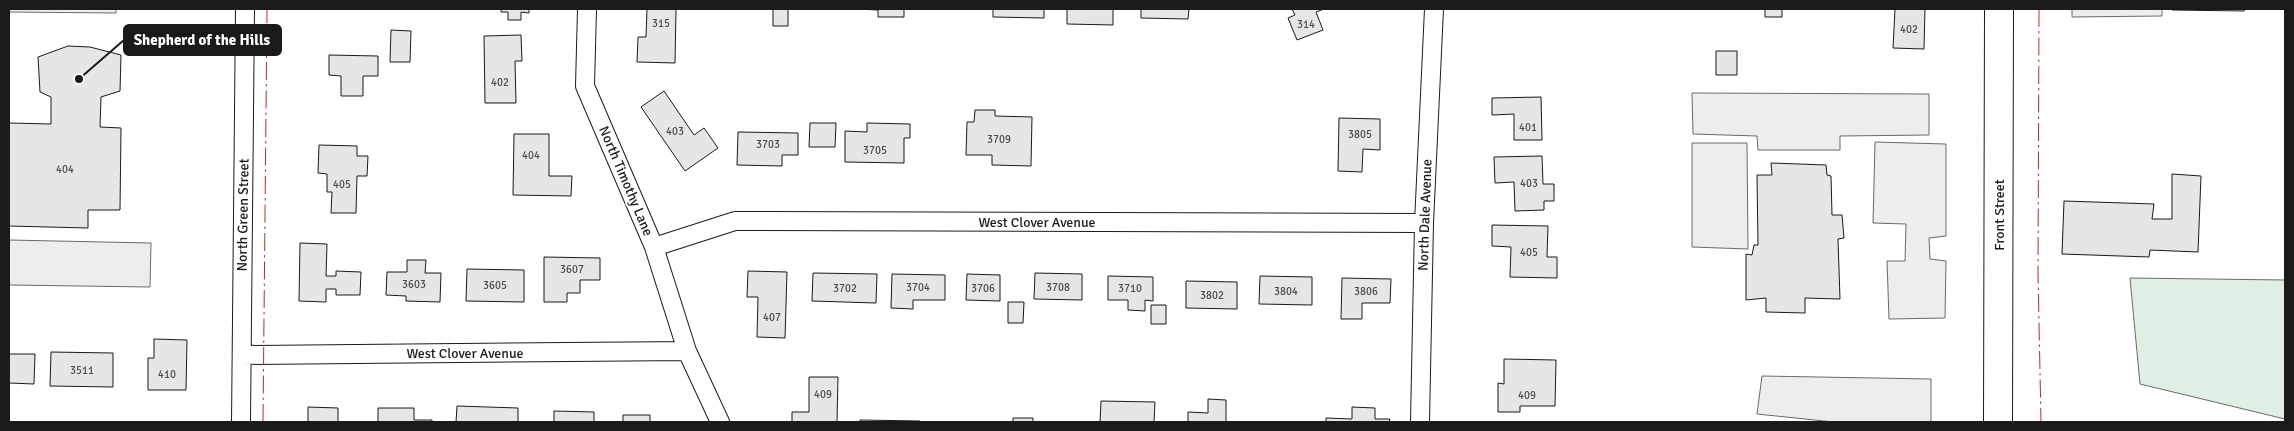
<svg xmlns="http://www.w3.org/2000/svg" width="2294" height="431" font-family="Signika,sans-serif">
  <rect width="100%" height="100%" fill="#fff"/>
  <!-- green -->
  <path fill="#e0efe3" stroke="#6a6a6a" d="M2130 278 2285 280V419L2140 384Z"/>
  <!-- parking -->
  <path fill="#ededed" stroke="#6a6a6a" d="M9 9H116V13L9 12Z
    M2072 9H2162V16L2072 17Z
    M1692 93 1929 94V135L1840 136V150H1758L1757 136 1693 134Z
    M1875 142 1946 144V236L1929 238 1930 259 1946 261 1945 318 1889 319 1887 261H1905L1906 224 1873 223Z
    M1692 143H1747L1748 249 1692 247Z
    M9 240 151 243 150 287 9 285Z
    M1762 376 1931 379V422H1834L1757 414Z"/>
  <!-- building -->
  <path fill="#e6e6e6" stroke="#1a1a1a" d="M501 9H529V13L521 12V20H508V12H501Z
    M647 9H676L675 63 637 62 638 37H646Z
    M773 9H788V26H773Z
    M856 9H904V17H878V10Z
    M993 9H1044V18L993 17Z
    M1067 9H1113V25L1067 24Z
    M1141 9H1189L1188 19 1141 18Z
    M1292 9H1324L1316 12 1323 30 1297 40 1288 18 1295 15Z
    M1765 9H1782V17H1765Z
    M1895 9H1925L1924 49 1893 48Z
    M2172 9H2245L2244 11 2172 10Z
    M391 30 411 31 410 62H390Z
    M521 35 522 61H515L516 103H485L484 36Z
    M68 46 90 47 121 55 120 91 101 97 100 127 121 128 120 210H88V228L9 226V123L51 124V97L40 92 38 57Z
    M1716 51H1737V75H1716Z
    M329 55 378 56V76H363V96H341V76L329 75Z
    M664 91 694 135 704 128 718 148 685 171 641 107Z
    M1541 97 1542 140H1514V114L1492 115V98Z
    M975 110H995V116L1032 117 1031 166 992 165V155H966L967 122H974Z
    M1339 118 1380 119V150L1363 149 1362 172 1338 171Z
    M810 123H836L835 147H809Z
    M867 123 910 124V138H904V163L845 162V131L867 132Z
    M738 132 798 133V155H782V166L737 165Z
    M514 134H549V176H572L571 196 513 195Z
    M319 145 357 146V156H368L367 176H357L356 213H331L332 192H327V174L318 173Z
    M1542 156 1543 184H1554V201H1544V210L1515 211 1514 182 1495 183 1494 157Z
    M1771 163 1826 165 1827 175 1831 176 1832 215H1842L1844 238 1838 239 1840 299 1805 298V313L1766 312V298L1746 300V254L1752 255 1754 245H1758L1757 175H1772Z
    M2172 174 2201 176 2198 252 2150 250 2149 257 2062 254 2064 201 2154 204 2152 219H2172Z
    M1492 225 1548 226 1547 257H1557V278L1510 277 1511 247 1492 246Z
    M300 243 327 244 326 276H336V271L361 272 360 295H336V289H326V302L299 301Z
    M544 257 600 258V280H580V293H567V302H544Z
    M407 260H426L425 273H441L440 302 406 301V296L386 295 387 272H407Z
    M467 269 524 270V302L466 301Z
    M748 271 787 272 785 338 757 337 758 297H747Z
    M813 273 877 274 876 303 812 301Z
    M1035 273 1082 274V300L1034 299Z
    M892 274 945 275V300H913V309L891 308Z
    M967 274 1000 275V301L966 300Z
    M1108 276 1153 277V301L1145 300V311L1128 310V300H1108Z
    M1260 276 1312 277V305L1259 304Z
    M1342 278 1391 279 1390 303H1362V319H1341Z
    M1186 281 1237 282V309L1186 308Z
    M1008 302H1024L1023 323H1008Z
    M1151 305H1166V324H1151Z
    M154 339 187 340 186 390H148V358H154Z
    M51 352 113 353V387L50 386Z
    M9 354H35L34 384 9 383Z
    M1504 359 1556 360 1555 406H1520V412H1498V383L1504 384Z
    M809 377H838L837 422H792V412H809Z
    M1208 399 1226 400V422H1188V412L1208 413Z
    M1101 401 1155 402 1154 422H1100Z
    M457 406 518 408V422H456Z
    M308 407 338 408V422H308Z
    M1352 407 1375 408V419H1390L1389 422H1326V418L1352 419Z
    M378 408H414V420H432V422H378Z
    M554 411 594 412V422H554Z
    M623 415H650V422H623Z
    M1013 418H1033V422H1013Z
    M860 420 920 421V422H860Z"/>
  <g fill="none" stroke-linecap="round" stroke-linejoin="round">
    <!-- street casing -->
    <g stroke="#1a1a1a" stroke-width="20">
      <path id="street" d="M587 9 585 86 654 247 687 351 720 422
        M654 247 735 221 1424 223
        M242 355 687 351
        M241 422 245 9
        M1420 422 1424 223 1434 9"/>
    </g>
    <!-- primary casing -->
    <g stroke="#1a1a1a" stroke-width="30">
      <path id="primary" d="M1998 422 1999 9"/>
    </g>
    <!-- street -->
    <use href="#street" stroke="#fff" stroke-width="18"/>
    <!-- primary -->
    <use href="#primary" stroke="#fff" stroke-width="28"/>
    <!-- power -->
    <path stroke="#c62828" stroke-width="1" stroke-dasharray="18 4 2.5 4" stroke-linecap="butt" d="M2039 9 2038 272 2041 422
      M263 422 267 9"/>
  </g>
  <g text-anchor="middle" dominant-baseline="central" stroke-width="4" stroke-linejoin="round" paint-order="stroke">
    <!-- number labels -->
    <g font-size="11" fill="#4d4d4d">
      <text x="661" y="23">315</text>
      <text x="1306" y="24">314</text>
      <text x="1909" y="29">402</text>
      <text x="500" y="82">402</text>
      <text x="1528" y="127">401</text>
      <text x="675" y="131">403</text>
      <text x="1360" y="134">3805</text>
      <text x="999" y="139">3709</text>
      <text x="768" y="144">3703</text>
      <text x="875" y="150">3705</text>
      <text x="531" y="155">404</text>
      <text x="65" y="169">404</text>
      <text x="1529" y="183">403</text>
      <text x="342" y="184">405</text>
      <text x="1529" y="252">405</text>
      <text x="572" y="269">3607</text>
      <text x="414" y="284">3603</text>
      <text x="495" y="285">3605</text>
      <text x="918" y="287">3704</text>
      <text x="1058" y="287">3708</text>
      <text x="845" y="288">3702</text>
      <text x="983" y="288">3706</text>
      <text x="1130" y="288">3710</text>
      <text x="1286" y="291">3804</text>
      <text x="1366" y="291">3806</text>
      <text x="1212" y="295">3802</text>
      <text x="772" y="317">407</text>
      <text x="82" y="370">3511</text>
      <text x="167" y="374">410</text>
      <text x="823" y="394">409</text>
      <text x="1527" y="395">409</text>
    </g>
    <!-- street labels -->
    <g font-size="14" fill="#1a1a1a" stroke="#fff">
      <text transform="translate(626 181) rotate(67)">North Timothy Lane</text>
      <text transform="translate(243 215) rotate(-89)">North Green Street</text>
      <text transform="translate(1425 215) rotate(-88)">North Dale Avenue</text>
      <text transform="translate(1999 215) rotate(-90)">Front Street</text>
      <text x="1037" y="222">West Clover Avenue</text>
      <text x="465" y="353">West Clover Avenue</text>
    </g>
  </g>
  <!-- callouts -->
  <path fill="none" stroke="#1a1a1a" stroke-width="2" d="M79 79L124 40"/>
  <circle fill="#1a1a1a" stroke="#fff" stroke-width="2" cx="79" cy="79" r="5"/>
  <rect fill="#1a1a1a" stroke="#1a1a1a" stroke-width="2" x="124" y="25" width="157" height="30" rx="5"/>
  <g font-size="15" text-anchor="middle" font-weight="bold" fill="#fff">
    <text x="202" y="45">Shepherd of the Hills</text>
  </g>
  <!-- border -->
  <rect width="2294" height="431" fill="none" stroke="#1a1a1a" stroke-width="20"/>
</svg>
